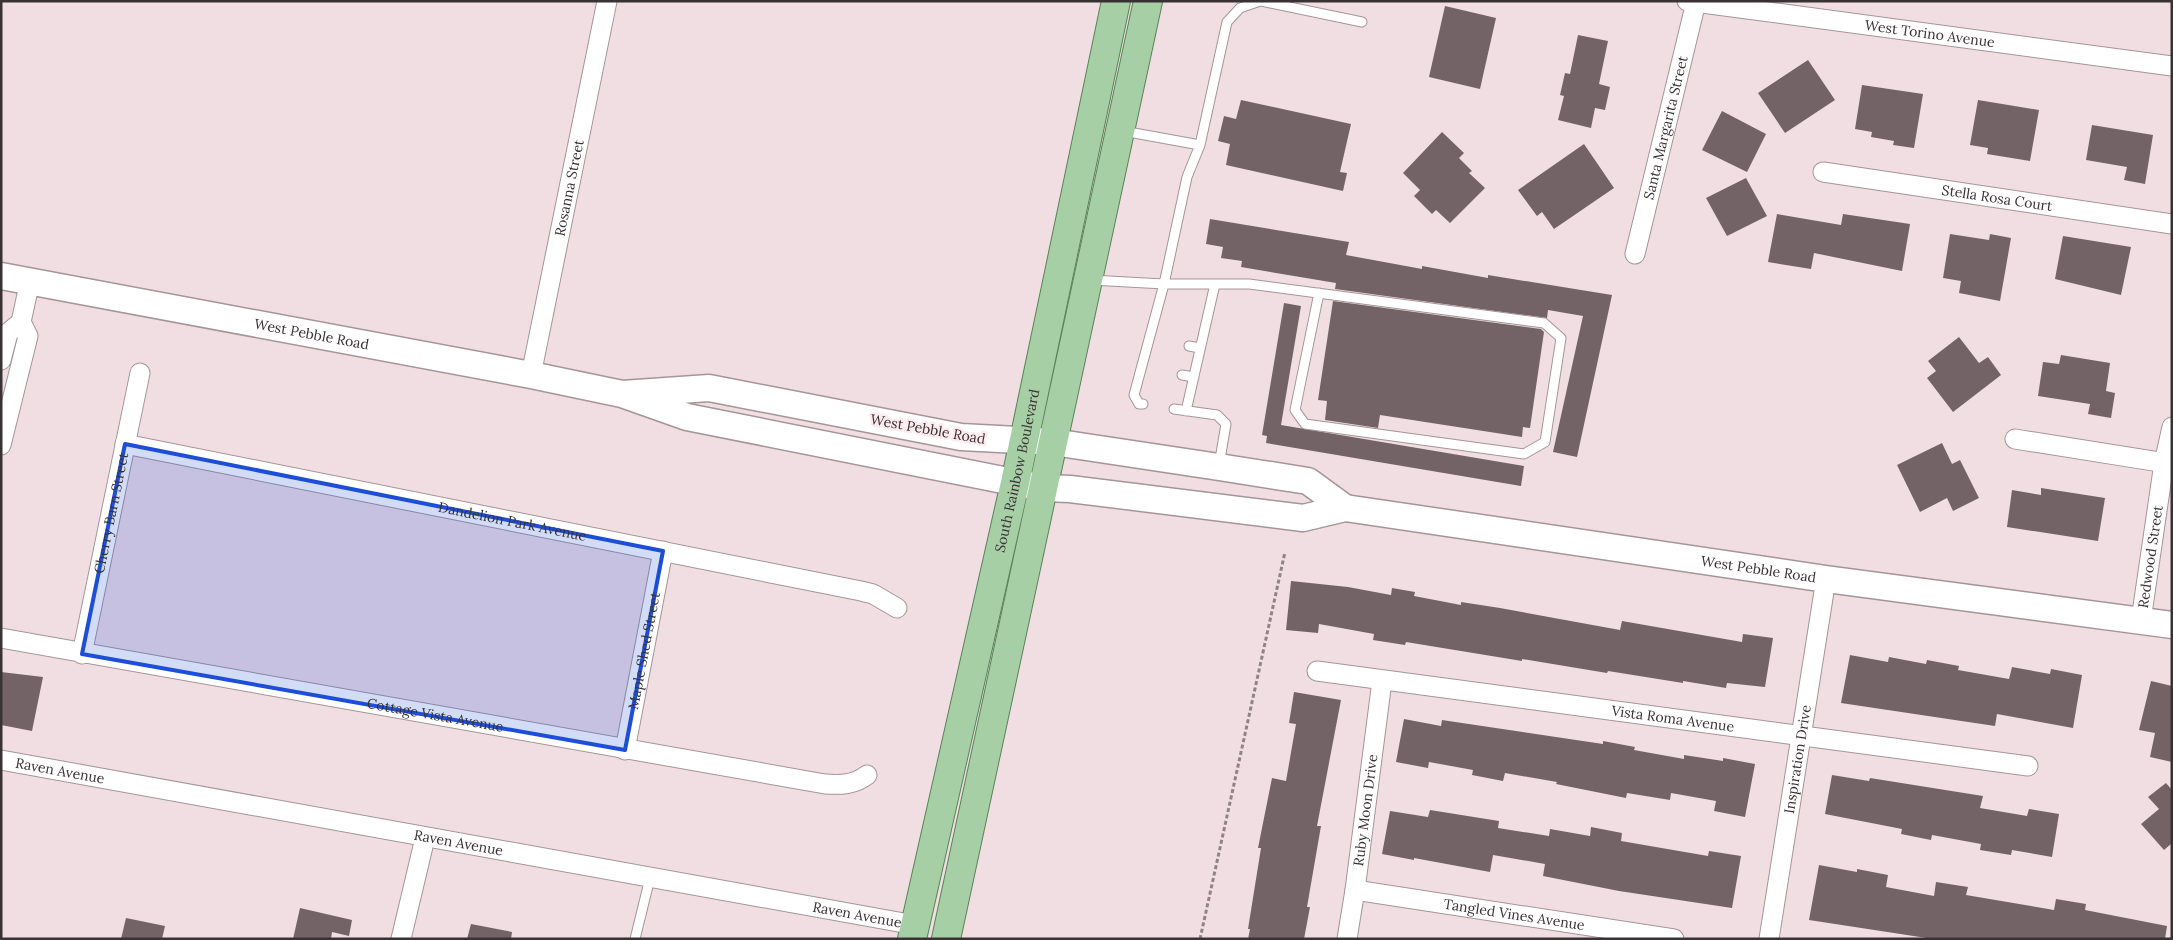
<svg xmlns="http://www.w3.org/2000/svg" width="2173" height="940" font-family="Lora,serif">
  <rect width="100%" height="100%" fill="#f1dee3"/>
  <!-- building -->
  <path fill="#736367" d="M1445 6 1496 18 1480 89 1429 77Z
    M1578 35 1608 41 1599 84 1610 87 1605 110 1595 108 1591 128 1558 120 1564 96 1560 95 1565 73 1570 74Z
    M1808 60 1835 100 1785 133 1758 93Z
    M1862 85 1923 94 1914 148 1893 145 1894 141 1871 137 1872 132 1855 129Z
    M1241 100 1351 124 1340 172 1347 173 1343 191 1226 165 1230 144 1218 141 1224 116 1236 119Z
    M1978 100 2039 110 2030 161 1987 154 1988 148 1970 145Z
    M1722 111 1766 134 1747 172 1702 150Z
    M2092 125 2153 135 2145 184 2124 180 2127 167 2086 160Z
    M1442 132 1464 153 1459 158 1472 171 1469 173 1485 188 1450 223 1436 210 1432 214 1414 196 1420 190 1403 173Z
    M1584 144 1614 188 1554 229 1542 212 1537 216 1518 190Z
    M1746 178 1767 216 1727 236 1706 198Z
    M1777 214 1841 225 1843 214 1910 224 1902 271 1814 253 1811 269 1768 262Z
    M1210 219 1349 242 1346 255 1422 269V266L1488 278V275L1612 295 1577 457 1553 452 1583 316 1548 310 1547 318 1335 289 1336 283 1241 267 1242 261 1221 258 1223 247 1206 244Z
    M1950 234 1989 240 1990 234 2011 238 2000 301 1959 293 1961 281 1943 278Z
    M2063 236 2131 247 2121 295 2055 279Z
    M1333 301 1541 329 1544 332 1530 428 1523 427 1522 437 1380 415 1378 428 1325 420 1327 401 1318 400Z
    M1284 303 1301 306 1281 425 1524 466 1521 486 1266 443 1267 436 1262 435Z
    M1959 337 1979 363 1988 357 2001 375 1953 412 1927 378 1936 371 1928 361Z
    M2061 355 2110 363 2106 391 2115 393 2111 418 2088 414 2090 404 2038 396 2043 362 2059 364Z
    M1942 443 1952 464 1960 460 1979 498 1953 511 1947 498 1920 512 1897 465Z
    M2041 488 2105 498 2098 541 2007 527 2012 490 2041 495Z
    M1291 581 1348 587 1391 595 1392 588 1415 592 1414 596 1461 605V602L1500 608 1620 630 1622 621 1742 642 1743 634 1773 638 1765 687 1727 683 1726 688 1683 681V683L1608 671 1607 673 1522 659V661L1406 642 1405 645 1373 640 1374 634 1319 624 1318 633 1286 630Z
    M1850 655 1888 662 1889 657 1926 664 1927 660 1959 666 1958 670 2009 679 2012 667 2050 674 2051 669 2082 675 2073 728 1997 714 1995 726 1841 703Z
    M1 672 43 677 32 731 1 725Z
    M2151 681 2172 686V762L2150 757 2155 733 2139 730Z
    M1294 692 1341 700 1317 826H1321L1307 907H1310L1304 939H1248L1250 929H1248L1261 848H1258L1272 778 1286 781 1296 724 1289 723Z
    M1404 719 1441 726 1442 720 1603 744V741L1635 747 1634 750 1684 759V755L1723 761V758L1755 764 1745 817 1714 811 1716 801 1671 793 1670 800 1627 793 1626 798 1556 784 1557 782 1505 773 1503 781 1472 775 1473 770 1429 762 1428 768 1396 762Z
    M1832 775 1869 781 1870 778 1983 796 1980 808 2027 816 2029 809 2059 814 2052 857 2012 850 2011 855 1980 850 1981 844 1932 835 1931 840 1901 834 1902 829 1825 814Z
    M2166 783 2172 790V843L2164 850 2141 824 2159 809 2148 797Z
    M1430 810 1499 821 1498 828 1549 836 1550 829 1590 836 1591 827 1622 833 1621 841 1708 856 1709 851 1741 856 1732 908 1619 891 1543 876 1545 864 1493 855 1490 872 1414 858V860L1382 854 1390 811 1428 817Z
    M1819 865 1857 872V869L1888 875 1886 887 1934 896 1936 882 1968 887 1966 895 2054 910 2056 899 2086 904 2085 910 2167 926 2165 939H1933L1809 920Z
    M300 908 352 920 349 936 332 932 331 939H293Z
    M126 918 165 926 162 939H121Z
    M471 924 512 932 511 939H467Z"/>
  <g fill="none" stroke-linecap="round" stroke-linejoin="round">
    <!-- lane casing -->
    <g stroke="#a59498" stroke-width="11">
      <path id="lane" d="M1261 1 1362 22
        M1123 131 1200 145 1227 22 1240 8 1260 1
        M1091 280 1164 284 1187 177 1200 145
        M1189 346 1200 348
        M1182 375 1194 377
        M1143 404H1139L1134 395 1164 284H1249L1544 323 1561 338 1545 442 1524 454 1305 424 1295 410 1319 293
        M1174 409 1217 415 1226 424 1219 465
        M1186 411 1215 284
        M635 939 650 878"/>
    </g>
    <!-- street casing -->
    <g stroke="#a59498" stroke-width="21">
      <g id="street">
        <path id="s1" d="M1687 1 2172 66"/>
        <path id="s2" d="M1823 172 2172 224"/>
        <path id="s3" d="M1635 254 1696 2"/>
        <path d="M1 360 8 333 21 322 30 281"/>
        <path id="s4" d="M531 375 607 1"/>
        <path d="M2015 439 2172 464"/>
        <path id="s5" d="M125 444 861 591 873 594 897 608"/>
        <path d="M1 445 28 336 21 322"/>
        <path id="s6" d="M2141 620 2164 463 2172 427"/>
        <path id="s7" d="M1 638 825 784C841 785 854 785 867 775"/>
        <path id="s8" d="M82 654 140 373"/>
        <path id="s9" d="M1317 671 2028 766"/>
        <path id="s10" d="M625 750 663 551"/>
        <path id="s11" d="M1 760 915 925"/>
        <path id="s12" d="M1355 890 1674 939"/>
        <path d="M401 939 425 838"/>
        <path id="s13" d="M1347 939 1355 890 1382 681"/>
        <path id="s14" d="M1769 939 1826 579"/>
      </g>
    </g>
    <!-- secondary casing -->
    <g stroke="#a59498" stroke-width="29">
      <g id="secondary">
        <path id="s15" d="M1 276 531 375 622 394 687 417 1043 488 1070 489 1303 518 1345 508 1308 481 1219 467 1053 442 961 437 709 388 622 394"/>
        <path id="s16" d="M1345 508 1826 579 2172 625"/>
      </g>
    </g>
    <!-- primary casing -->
    <g stroke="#5a8358" stroke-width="30">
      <g id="primary">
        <path id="s17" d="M912 939 1015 483 1116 1"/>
        <path d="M946 939 1148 1"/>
      </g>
    </g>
    <!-- path -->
    <path stroke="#8f8386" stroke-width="3" stroke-dasharray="4 2.5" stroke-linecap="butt" d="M1200 939 1285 552"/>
    <!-- lane -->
    <use href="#lane" stroke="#fff" stroke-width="9"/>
    <!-- street -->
    <use href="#street" stroke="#fff" stroke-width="19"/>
    <!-- secondary -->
    <use href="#secondary" stroke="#fff" stroke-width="26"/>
    <!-- primary -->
    <use href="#primary" stroke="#a7cfa6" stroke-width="28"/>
  </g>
  <!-- marked area -->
  <path fill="#1d4ed8" fill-opacity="0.2" stroke="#1d4ed8" stroke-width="4" stroke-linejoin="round" d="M125 444 663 551 625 750 82 654Z"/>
  <g text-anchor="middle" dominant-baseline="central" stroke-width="5" stroke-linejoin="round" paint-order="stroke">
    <!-- street labels -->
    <g font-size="14" fill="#393234" stroke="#feebf0">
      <text stroke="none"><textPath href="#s1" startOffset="245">West Torino Avenue</textPath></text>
      <text stroke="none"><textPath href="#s3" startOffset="130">Santa Margarita Street</textPath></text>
      <text stroke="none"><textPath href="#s4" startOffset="191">Rosanna Street</textPath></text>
      <text stroke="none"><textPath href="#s2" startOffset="176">Stella Rosa Court</textPath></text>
      <text stroke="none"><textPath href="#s15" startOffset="316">West Pebble Road</textPath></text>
      <text transform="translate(928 429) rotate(10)">West Pebble Road</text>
      <text stroke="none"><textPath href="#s17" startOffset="480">South Rainbow Boulevard</textPath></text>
      <text stroke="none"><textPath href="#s8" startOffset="144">Cherry Barn Street</textPath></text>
      <text stroke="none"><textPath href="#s5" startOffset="395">Dandelion Park Avenue</textPath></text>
      <text stroke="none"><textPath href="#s6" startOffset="64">Redwood Street</textPath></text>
      <text stroke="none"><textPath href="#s16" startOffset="418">West Pebble Road</textPath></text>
      <text stroke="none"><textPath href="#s10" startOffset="101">Maple Shed Street</textPath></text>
      <text stroke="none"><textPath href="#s7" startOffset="441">Cottage Vista Avenue</textPath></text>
      <text stroke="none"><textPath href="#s9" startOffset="359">Vista Roma Avenue</textPath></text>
      <text stroke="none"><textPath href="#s14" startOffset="182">Inspiration Drive</textPath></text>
      <text stroke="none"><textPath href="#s11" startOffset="60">Raven Avenue</textPath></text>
      <text stroke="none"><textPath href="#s13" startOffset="130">Ruby Moon Drive</textPath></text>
      <text stroke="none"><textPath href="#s11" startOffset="465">Raven Avenue</textPath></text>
      <text stroke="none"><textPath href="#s11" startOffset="870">Raven Avenue</textPath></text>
      <text stroke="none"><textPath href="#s12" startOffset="161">Tangled Vines Avenue</textPath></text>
    </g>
  </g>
  <!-- border -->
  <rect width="2173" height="940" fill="none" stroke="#393234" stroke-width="5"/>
</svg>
